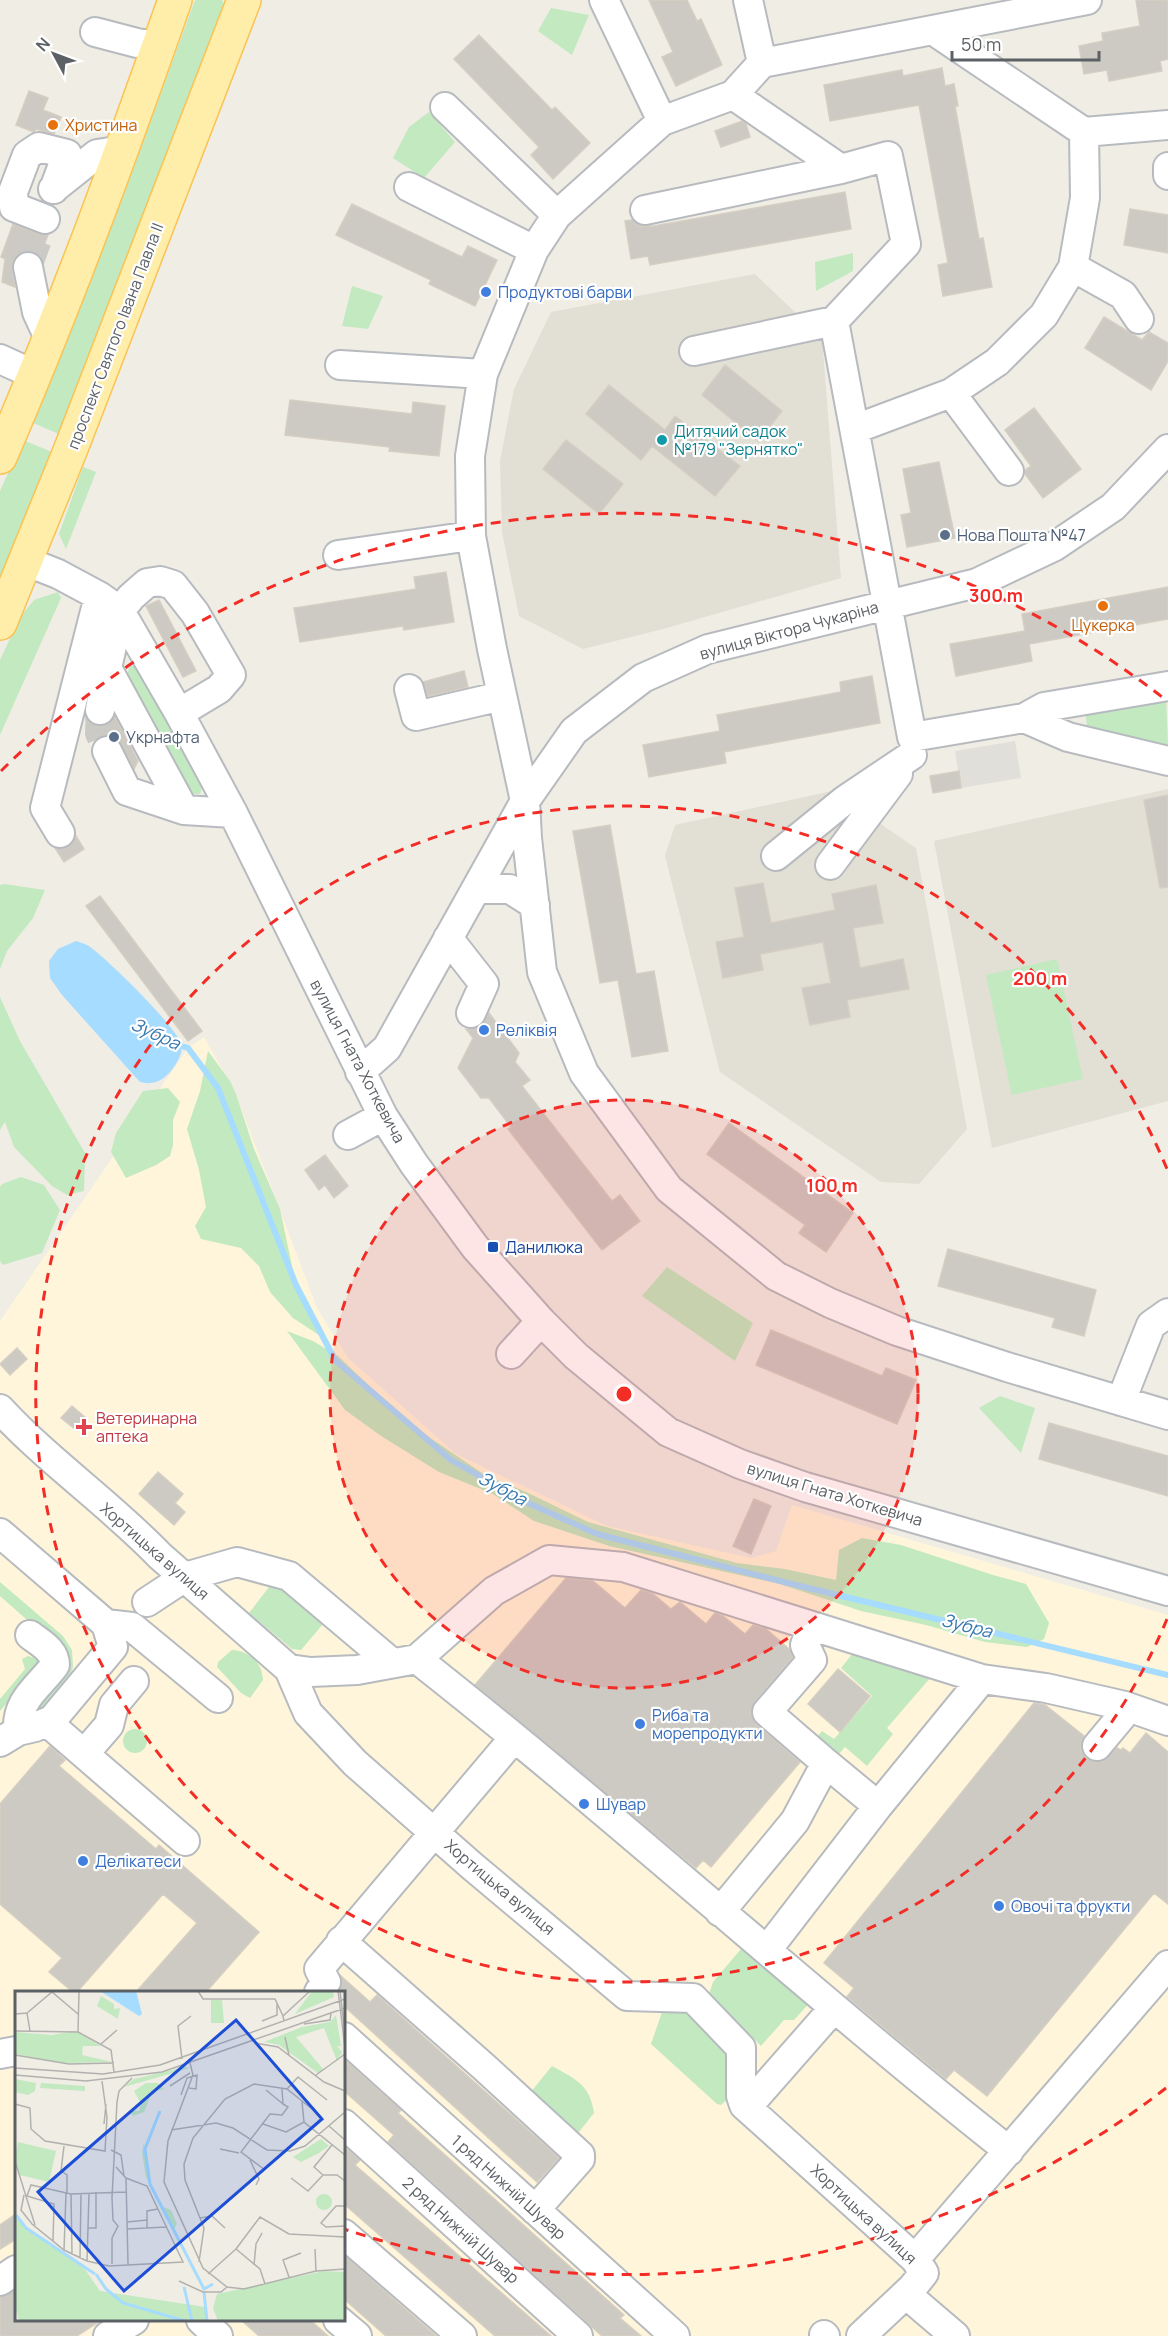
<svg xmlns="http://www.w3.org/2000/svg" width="1168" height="2336" font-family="Manrope,sans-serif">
  <rect width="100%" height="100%" fill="#f0ede5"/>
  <!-- commercial -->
  <path fill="#fff5da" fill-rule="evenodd" d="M204 1037 235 1092 317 1308 348 1358 456 1454 607 1526 751 1558 776 1551 792 1505 1168 1615V2336H0V1321L188 1048ZM16 1992H344V2320H16Z"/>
  <!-- industrial -->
  <path fill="#e0dfd9" d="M1015 741 1021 778 961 788 955 751Z"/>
  <!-- education -->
  <path fill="#e2dfd5" d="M755 274 822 338 841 578 663 629 583 649 519 616 502 532 500 461 514 389 551 312Z
    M1168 789V1101L992 1148 934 841Z
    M832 791 916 848 967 1129 919 1184 881 1182 720 1072 665 856 675 825Z"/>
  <!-- green -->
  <path fill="#c2e9c0" d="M195 0H222L225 8 59 434 31 422 123 197Z
    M551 8 589 15 572 55 538 31Z
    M429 112 455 142 424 178 393 158 409 127Z
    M853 253V271L816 291 815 262Z
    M352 286 383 296 368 329 342 326Z
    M23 440 52 452 0 578V491Z
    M83 467 96 472 66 549 59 534Z
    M58 592 61 598 0 735V660L20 617 34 600Z
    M130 666H137L203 785 200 794H193L190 791 127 674Z
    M1166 699 1168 744 1151 746 1087 727 1085 710Z
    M4 884 45 890 33 918 7 951 0 969V885Z
    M1057 959 1083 1079 1012 1095 986 975Z
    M0 997 20 1041 85 1153 84 1191 67 1195 52 1186 14 1147 5 1122 0 1130Z
    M208 1051 230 1081 236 1094 254 1149 280 1209 296 1285 325 1339 293 1318 270 1292 259 1266 241 1248 201 1239 195 1226 206 1207 199 1170 187 1129 200 1091Z
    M168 1088 180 1102 173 1120V1145L170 1156 156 1165 126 1178 111 1152 116 1133 143 1091Z
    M21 1177 44 1185 60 1210 42 1253 3 1265 0 1261V1187L2 1184Z
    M667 1267 753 1323 735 1361 642 1296Z
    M287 1331 313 1341 338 1356 382 1398 426 1435 485 1475 524 1491 588 1522 737 1563 785 1569 836 1580 839 1550 862 1538 901 1545 993 1575 1026 1584 1049 1623 1044 1639 1027 1647 985 1642 926 1625 861 1611 780 1584 609 1546 534 1521 493 1494 439 1472 381 1436 345 1410Z
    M1000 1396 1035 1408 1021 1453 979 1408Z
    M0 1582 63 1636 72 1650 73 1667 69 1680 40 1714 31 1715 60 1649 0 1596Z
    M269 1587H287L315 1610 323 1624 301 1650 292 1649 249 1613Z
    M232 1650C249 1651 262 1662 263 1680L250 1698 241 1693 217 1667 218 1662Z
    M853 1653 937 1670 887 1728 893 1734 867 1766 845 1747 834 1760 813 1742 822 1731 834 1739 872 1696 841 1668Z
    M28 1656 38 1659 40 1664 0 1711V1699L25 1669 22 1659Z
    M123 1741a12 12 0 1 1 24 0a12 12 0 1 1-24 0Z
    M741 1949 813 1999 794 2020H784L761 2046 709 1994 713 1982Z
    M672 2003 694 2012 727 2050 731 2096 721 2105 717 2104 651 2044 662 2012Z
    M552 2066C575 2079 590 2084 594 2113L575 2137 530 2093Z"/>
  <!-- water -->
  <path fill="#a5dcff" d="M76 941C80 942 85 944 89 946 106 958 176 1026 181 1044 184 1054 175 1066 169 1073 161 1082 151 1085 140 1082L62 995 50 978 49 961 58 949Z"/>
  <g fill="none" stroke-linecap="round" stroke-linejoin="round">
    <!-- stream -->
    <path stroke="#a5dcff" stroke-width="6" d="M175 1044 188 1048 218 1088 296 1285 335 1360 451 1460 528 1503 597 1534 792 1584 1168 1675"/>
  </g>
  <!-- building -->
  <path fill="#cdc9c3" stroke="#d5cec2" stroke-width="1.5" d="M649 0H687L697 21 701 19 722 65 676 86 662 57 673 52Z
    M1136 0H1168V59L1160 61 1162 71 1109 81 1107 70 1084 74 1079 46 1103 41 1102 33 1140 26Z
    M479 35 552 110 555 107 590 143 553 179 531 155 539 147 454 59Z
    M942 68 945 86 954 84 958 106H955L979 239 983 238 992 287 943 296 938 265 948 263 919 105 830 121 824 85 902 70 903 76Z
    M29 91 48 98 43 110 61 117 54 134 36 129 34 132 16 125Z
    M742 121 746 124 750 137 721 147 715 131Z
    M845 192 851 229 650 265 648 256 631 259 625 221 632 220 640 226H654Z
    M352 204 462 257 468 246 497 260 475 306 429 284 431 280 336 235Z
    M1130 209 1168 215V253L1124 245Z
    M13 224 39 234 48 235 40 256 34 252 25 251 18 254 13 261 12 270 15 287 2 282 5 259 1 257Z
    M1104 317 1142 340 1149 332 1168 343V361L1151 390 1085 348Z
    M725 365 782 411 758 441 702 395Z
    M609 385 665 430 675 416 740 466 715 496 652 446 641 460 586 414Z
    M290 400 412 414 413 402 445 406 439 456 389 451 390 447 285 435Z
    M1034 408 1081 469 1043 498 1025 474V470L1031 466 1005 430Z
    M566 440 623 484 599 514 543 469Z
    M939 462 955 538 907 547 901 515 911 513 903 469Z
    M446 572 454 622 404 630 403 626 300 642 294 608 416 589 414 577Z
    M1168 587V619L1029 644 1032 661 956 676 950 644 1025 631 1022 614Z
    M159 600 196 671 183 677 146 606Z
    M464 671 468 687 428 696 423 682Z
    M872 676 880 723 724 752 726 763 649 777 643 745 720 731 717 715 841 692 840 682Z
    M85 717 90 723 98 726 106 725 115 717 138 761 134 769 117 738 107 735 95 740Z
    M959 771 961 788 933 793 930 776Z
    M1168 795V887L1160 888 1144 800Z
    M610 825 636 974 654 971 668 1051 632 1057 618 980 600 983 573 831Z
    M76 836 84 849 64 862 55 848 68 847 74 841Z
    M763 883 771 923 835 910 832 894 876 885 883 923 853 928 860 968 903 959 909 989 847 1000 850 1017 810 1025 802 988 831 983 823 942 760 954 763 970 723 978 716 942 744 937 735 888Z
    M100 896 202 1031 188 1041 86 906Z
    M489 1013 519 1053 515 1062 530 1080 522 1086 612 1201 620 1195 640 1221 602 1250 508 1129 511 1127 489 1098H481L458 1068 473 1038 466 1029 480 1027Z
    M729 1123 853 1213 826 1252 799 1233 805 1225 707 1154Z
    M325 1155 348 1186 334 1198 325 1185 319 1190 305 1170Z
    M948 1249 1096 1290 1084 1336 1052 1327 1055 1318 938 1286Z
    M771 1330 882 1376 886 1368 916 1380 897 1424 756 1365Z
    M17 1348 27 1359 10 1375 0 1364Z
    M72 1406 86 1418 76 1430 61 1418Z
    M1049 1423 1168 1456V1496L1039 1459Z
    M158 1472 183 1494 175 1503 185 1512 174 1525 139 1494Z
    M754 1499 771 1506 751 1554 733 1546Z
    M566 1578 593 1581 625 1608 641 1590 653 1594 671 1609 680 1602 706 1624 715 1613 723 1616 745 1634 753 1625 766 1629 789 1649 793 1657 755 1701 750 1713 756 1724 800 1762 711 1867 703 1860 696 1868 475 1685Z
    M838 1669 870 1696 840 1732 808 1704Z
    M1034 1703 1045 1705 1084 1736 1081 1743V1751L1086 1758 1094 1762 1103 1761 1117 1748 1121 1750 1123 1748 1130 1753 1146 1733 1168 1752V1904L1154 1893 987 2096 954 2070 946 2079 945 2078 847 1997 854 1988 824 1963Z
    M50 1746 65 1760 59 1766 156 1849 159 1845 259 1932 206 1992H136L197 1923 163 1894 77 1992H73L49 1972 62 1958 0 1904V1804Z
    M341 1976 370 2002 377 1995 559 2158 537 2182 344 2006V1992H339L342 1984Z
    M344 2059 401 2110 398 2113 624 2315 620 2318 641 2336H602L388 2142 394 2135 344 2091Z
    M344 2146 360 2160 355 2165 551 2336H495L344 2204Z
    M16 2214V2239L0 2249V2225Z
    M344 2255 397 2302 436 2336H386L344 2299Z
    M16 2290V2319H103L77 2336H0V2297Z
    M240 2319H309L328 2336H259Z"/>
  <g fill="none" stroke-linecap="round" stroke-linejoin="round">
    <!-- minor-tunnel -->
    <path stroke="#cbcac5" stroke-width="28" stroke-dasharray="28 14" stroke-linecap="butt" d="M28 267 41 231
      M100 710 99 733 107 751"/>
    <!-- minor casing -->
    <g stroke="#b7bbbf" stroke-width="32">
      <path id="minor" d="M604 0 662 121
        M748 0 762 63
        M1087 0 762 63 733 95 662 121 557 215 534 250 483 374 470 456 471 536 492 649 525 801 527 838 542 972 584 1073 669 1189 776 1276 830 1303 897 1331 1007 1367 1168 1415
        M934 31 1084 132 1168 125
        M95 32 137 43 159 46
        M733 95 841 169 888 156 906 244 834 321 912 737 1024 718 1044 707 1168 686
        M445 107 557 215
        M1168 175V167
        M409 187 534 250
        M53 189 97 154 123 150
        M645 210 841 169
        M45 219 14 207 13 192 27 155 39 147 67 154 54 189
        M28 267 37 312 50 340
        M1073 267 1123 295 1139 319
        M694 351 834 321
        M0 359 35 375
        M340 365 483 374
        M951 393 1009 471
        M855 429 951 393 997 362 1044 315 1073 267 1085 198 1084 132
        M338 555 471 536
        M25 561 58 574 99 596 120 611 179 713 233 813 383 1116 414 1164 475 1247 541 1321 576 1356 668 1432 740 1464 805 1487 1168 1591
        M409 689 416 716 502 696
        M100 710 107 668
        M179 713 219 689 231 675 195 613 173 585 160 581 147 583 131 597 120 611 107 668 184 810
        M1024 718 1068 737 1168 761
        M107 751 127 791 184 810 233 813
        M60 833 45 808 99 596
        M776 856 845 800 912 755
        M830 865 898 774
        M476 889H510L535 905
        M448 938 484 984 471 1013
        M360 1072 387 1048 525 801 574 731 643 678 708 649 977 583 1055 546 1113 507 1168 449
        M348 1135 383 1116
        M511 1354 541 1321
        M1121 1401 1151 1325 1168 1313
        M0 1409C50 1463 110 1504 160 1556L289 1669 308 1713 355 1763 472 1866 627 1996 693 1998 741 2048V2096L744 2105 915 2259 924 2273 912 2288 861 2336
        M0 1533 106 1624 113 1647 52 1720 35 1727 18 1731 0 1742
        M147 1602 185 1577 237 1562 289 1576 392 1663
        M106 1624 132 1627 218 1698
        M812 1626 805 1645 812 1660 767 1712 826 1763
        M417 1659C619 1818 808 1992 1009 2151
        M289 1669 311 1672 357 1670 417 1659 494 1591 549 1560 623 1567 982 1679 1046 1688 1125 1706 1168 1721
        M47 1722 84 1754 109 1725 114 1705 134 1681
        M18 1731C16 1700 38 1688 55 1665 55 1650 40 1643 30 1635
        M1097 1746 1122 1716 1125 1706
        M84 1754 185 1841
        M720 1912 795 1821 826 1763 878 1806
        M341 1941 484 2067 580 2155V2159L535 2210
        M767 1950 878 1806 982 1679
        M319 1992 326 1982 319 1969 514 1738
        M344 2037 675 2336
        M0 2054 16 2051
        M747 2107 834 2008
        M344 2124 578 2336
        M344 2234 462 2336
        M915 2259 1168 1965
        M0 2281 16 2270
        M906 2294 955 2336
        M201 2320 218 2336
        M338 2320 357 2336
        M824 2335 825 2336
        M108 2336 134 2320"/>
    </g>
    <!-- major casing -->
    <g stroke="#fac353" stroke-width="36">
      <path id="major" d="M0 457C65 307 121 154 175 0
        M0 623 70 451 244 0"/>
    </g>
    <!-- minor -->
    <use href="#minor" stroke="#fff" stroke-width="28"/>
    <!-- major -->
    <use href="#major" stroke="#ffedaa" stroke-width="33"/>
  </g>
  <!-- distance rings -->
  <circle cx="624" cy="1394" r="294" fill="#f42c26" fill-opacity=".12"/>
  <g fill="none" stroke="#f42c26" stroke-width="3" stroke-dasharray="10 8">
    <circle cx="624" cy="1394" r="294"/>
    <path d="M1167 1619A588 588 0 1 1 1167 1169"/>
    <path d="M1166 2088A881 881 0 0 1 344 2229M1 771A881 881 0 0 1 1166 700"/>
  </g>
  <!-- markers -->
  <g fill="#e8710a" stroke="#fff" stroke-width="2">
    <circle cx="53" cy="125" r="6"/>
    <circle cx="1103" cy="606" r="6"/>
  </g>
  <g fill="#3f7fe0" stroke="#fff" stroke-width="2">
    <circle cx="486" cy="292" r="6"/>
    <circle cx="484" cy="1030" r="6"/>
    <circle cx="640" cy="1724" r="6"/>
    <circle cx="584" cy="1804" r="6"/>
    <circle cx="83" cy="1861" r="6"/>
    <circle cx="999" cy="1906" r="6"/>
  </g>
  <circle fill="#0f9aa8" stroke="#fff" stroke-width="2" cx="662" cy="440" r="6"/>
  <g fill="#5c6f8a" stroke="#fff" stroke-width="2">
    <circle cx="945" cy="535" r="6"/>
    <circle cx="114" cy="737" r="6"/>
  </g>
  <rect fill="#1a4fb4" stroke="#fff" stroke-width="2" x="487" y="1241" width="12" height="12" rx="3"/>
  <path fill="#e0444e" stroke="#fff" stroke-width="2" d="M81 1418h6v6h6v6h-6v6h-6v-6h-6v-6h6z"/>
  <g text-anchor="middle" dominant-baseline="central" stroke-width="4.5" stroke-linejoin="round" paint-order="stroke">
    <!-- food labels -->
    <g font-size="16" fill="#c56008" stroke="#fff" text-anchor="start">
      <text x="65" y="125">Христина</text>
      <text x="1103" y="625" text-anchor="middle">Цукерка</text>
    </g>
    <!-- shop labels -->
    <g font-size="16" fill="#366cbe" stroke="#fff" text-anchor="start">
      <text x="498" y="292">Продуктові барви</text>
      <text x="496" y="1030">Реліквія</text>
      <text x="652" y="1715">Риба та<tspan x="652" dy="18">морепродукти</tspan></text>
      <text x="596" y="1804">Шувар</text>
      <text x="95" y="1861">Делікатеси</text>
      <text x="1011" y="1906">Овочі та фрукти</text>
    </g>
    <!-- street labels -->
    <g font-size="16" fill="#5c6166" stroke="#fff">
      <text transform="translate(115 336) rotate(-69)">проспект Святого Івана Павла II</text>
      <text transform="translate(789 630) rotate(-15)">вулиця Віктора Чукаріна</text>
      <text transform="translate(358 1061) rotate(62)">вулиця Гната Хоткевича</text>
      <text transform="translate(835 1494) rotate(17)">вулиця Гната Хоткевича</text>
      <text transform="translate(155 1551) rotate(41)">Хортицька вулиця</text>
      <text transform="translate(500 1887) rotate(40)">Хортицька вулиця</text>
      <text transform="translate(509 2187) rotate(42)">1 ряд Нижній Шувар</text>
      <text transform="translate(864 2214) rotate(43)">Хортицька вулиця</text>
      <text transform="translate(461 2230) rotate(42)">2 ряд Нижній Шувар</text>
    </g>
    <!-- culture labels -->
    <g font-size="16" fill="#0d838f" stroke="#fff" text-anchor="start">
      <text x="674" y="431">Дитячий садок<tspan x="674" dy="18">№179 "Зернятко"</tspan></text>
    </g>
    <!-- service labels -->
    <g font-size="16" fill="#4e5e75" stroke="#fff" text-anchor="start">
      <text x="957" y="535">Нова Пошта №47</text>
      <text x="126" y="737">Укрнафта</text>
    </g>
    <!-- transit labels -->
    <g font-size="16" fill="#164399" stroke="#fff" text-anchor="start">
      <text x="505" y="1247">Данилюка</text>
    </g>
    <!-- health labels -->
    <g font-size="16" fill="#be3a42" stroke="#fff" text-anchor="start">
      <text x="96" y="1418">Ветеринарна<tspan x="96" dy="18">аптека</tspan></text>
    </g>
    <!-- water labels -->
    <g font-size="18" font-style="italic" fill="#3879af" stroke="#fff">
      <text transform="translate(156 1033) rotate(25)">Зубра</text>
      <text transform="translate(503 1488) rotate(28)">Зубра</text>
      <text transform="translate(967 1625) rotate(14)">Зубра</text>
    </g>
  </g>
  <!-- overview -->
  <g transform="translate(15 1991)">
    <rect width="330" height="330" fill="#f0ede5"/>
    <path d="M297 0H318L319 6 280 23ZM86 5 99 13V18L105 17 103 28 82 15ZM196 9H207L209 32H196ZM321 24 326 55H322L327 61 322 70 309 37 281 46 309 79 303 82 264 54 249 51 287 36 315 31ZM60 40 86 55H68L67 64 97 71 49 72 0 63V41L37 44ZM170 76 175 77 109 96 119 88ZM0 88 21 92 20 100 13 104 0 101ZM26 92 70 95V100L25 97ZM131 92H143L149 98 137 101 129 121 118 125 114 119 124 120 126 113 119 100ZM306 148 314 155 304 162 286 171 278 166ZM3 151 41 160 34 191 5 184 0 166ZM129 151 135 191 148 216 156 219 162 233 159 238 131 186 127 162ZM301 211a8 8 0 1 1 16 0a8 8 0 1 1-16 0ZM0 224 11 237 67 274 85 300 190 316 192 330H4L0 314ZM309 280 330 281V330H203L198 317 202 303Z" fill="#c2e9c0"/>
    <path d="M85 0H121L127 23 124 25Z" fill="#a5dcff"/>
    <path fill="none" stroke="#a5dcff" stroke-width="3" d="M145 120 130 158 135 193 189 298 198 293M1 224 11 237 80 283M81 283 91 298 108 312 170 330M169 296 177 330M189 301 192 330"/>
    <path fill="none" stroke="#b1b1ae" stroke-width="1.5" d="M64 0 63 41 96 59 99 81M183 0 188 8H260L268 25M323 0 330 56M325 0 330 42M12 22 15 40M0 23 12 22 37 1 63 23M247 30 262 24V12M269 30 268 25 295 0M289 33 315 29 316 22M0 40 63 41M270 46 274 64M240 52 263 56 309 91 330 100M86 53 102 39M0 64 54 73 99 72M167 68 163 35 176 25M175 72 178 84 153 150 149 191 188 277 212 296 229 298 301 280 330 278M0 77 88 83 145 74 330 8M0 84 71 90 147 81 330 17M301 84 330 63M155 95 175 82M272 98 283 86 312 109M251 99 268 113M166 104 172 87 182 84 181 98 174 97M287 111 289 131 330 164M0 113 15 117 16 138 30 150 90 160 92 126 87 90M89 133 91 113M248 133 271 141 289 131M314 135 330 149M156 139 201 132 218 137 252 159 275 160 290 155 330 121M317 154 299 176 308 184H322L330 190M49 155 46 180 52 184V202M205 158 224 162M96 159 106 164 109 185M235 169 244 188 241 194M0 170 20 234M250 179 226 161 255 123 267 124 273 116 268 113 267 98M111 187 113 273M276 187 293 200 308 184M56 203 57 263M9 204 6 219 17 233 49 259 72 270 94 275 168 271 132 195 111 187 101 176M12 205 16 194 56 203 111 201M12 205 39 213 38 250M330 215H321L306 232 311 236 330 235M185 227 197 225 210 237M132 229V220L143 218M112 231 132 229V237M73 237H81V201M112 238 151 236M300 258 301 280M49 259 51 202M65 267 66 203M72 270 74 203M184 271 189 237 170 189 169 173 178 147 210 108 239 93 272 98 302 122M97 273V247L103 235 98 229 97 207 102 111 104 100 117 87M239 274 241 253 247 242M193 283 221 258M274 286 268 269 286 262M164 290 188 301H206L212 296M250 293 245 278 221 258 245 226 274 243 330 246"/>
    <path fill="#1d4ed8" fill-opacity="0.15" stroke="#1d4ed8" stroke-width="3" d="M221 29 307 128 109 300 23 201Z"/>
    <rect width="330" height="330" fill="none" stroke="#5c6166" stroke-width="3"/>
  </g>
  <circle cx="624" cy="1394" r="9" fill="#f42c26" stroke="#fff" stroke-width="3"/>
  <g font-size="18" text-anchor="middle" font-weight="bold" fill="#f42c26" stroke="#fff" stroke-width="4.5" stroke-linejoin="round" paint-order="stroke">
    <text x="996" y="602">300 m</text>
    <text x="1040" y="985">200 m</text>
    <text x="832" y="1192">100 m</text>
  </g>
  <!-- north arrow -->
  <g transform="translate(54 54) rotate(311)" stroke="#ffffff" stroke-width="4.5" paint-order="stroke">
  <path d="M0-4.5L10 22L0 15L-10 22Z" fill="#5c6166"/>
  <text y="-9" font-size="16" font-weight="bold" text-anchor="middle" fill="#5c6166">N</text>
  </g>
  <!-- scale -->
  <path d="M952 51v9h147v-9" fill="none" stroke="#5c6166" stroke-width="3"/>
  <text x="961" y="51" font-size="18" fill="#5c6166" stroke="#ffffff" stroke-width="4.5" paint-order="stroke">50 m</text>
</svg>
